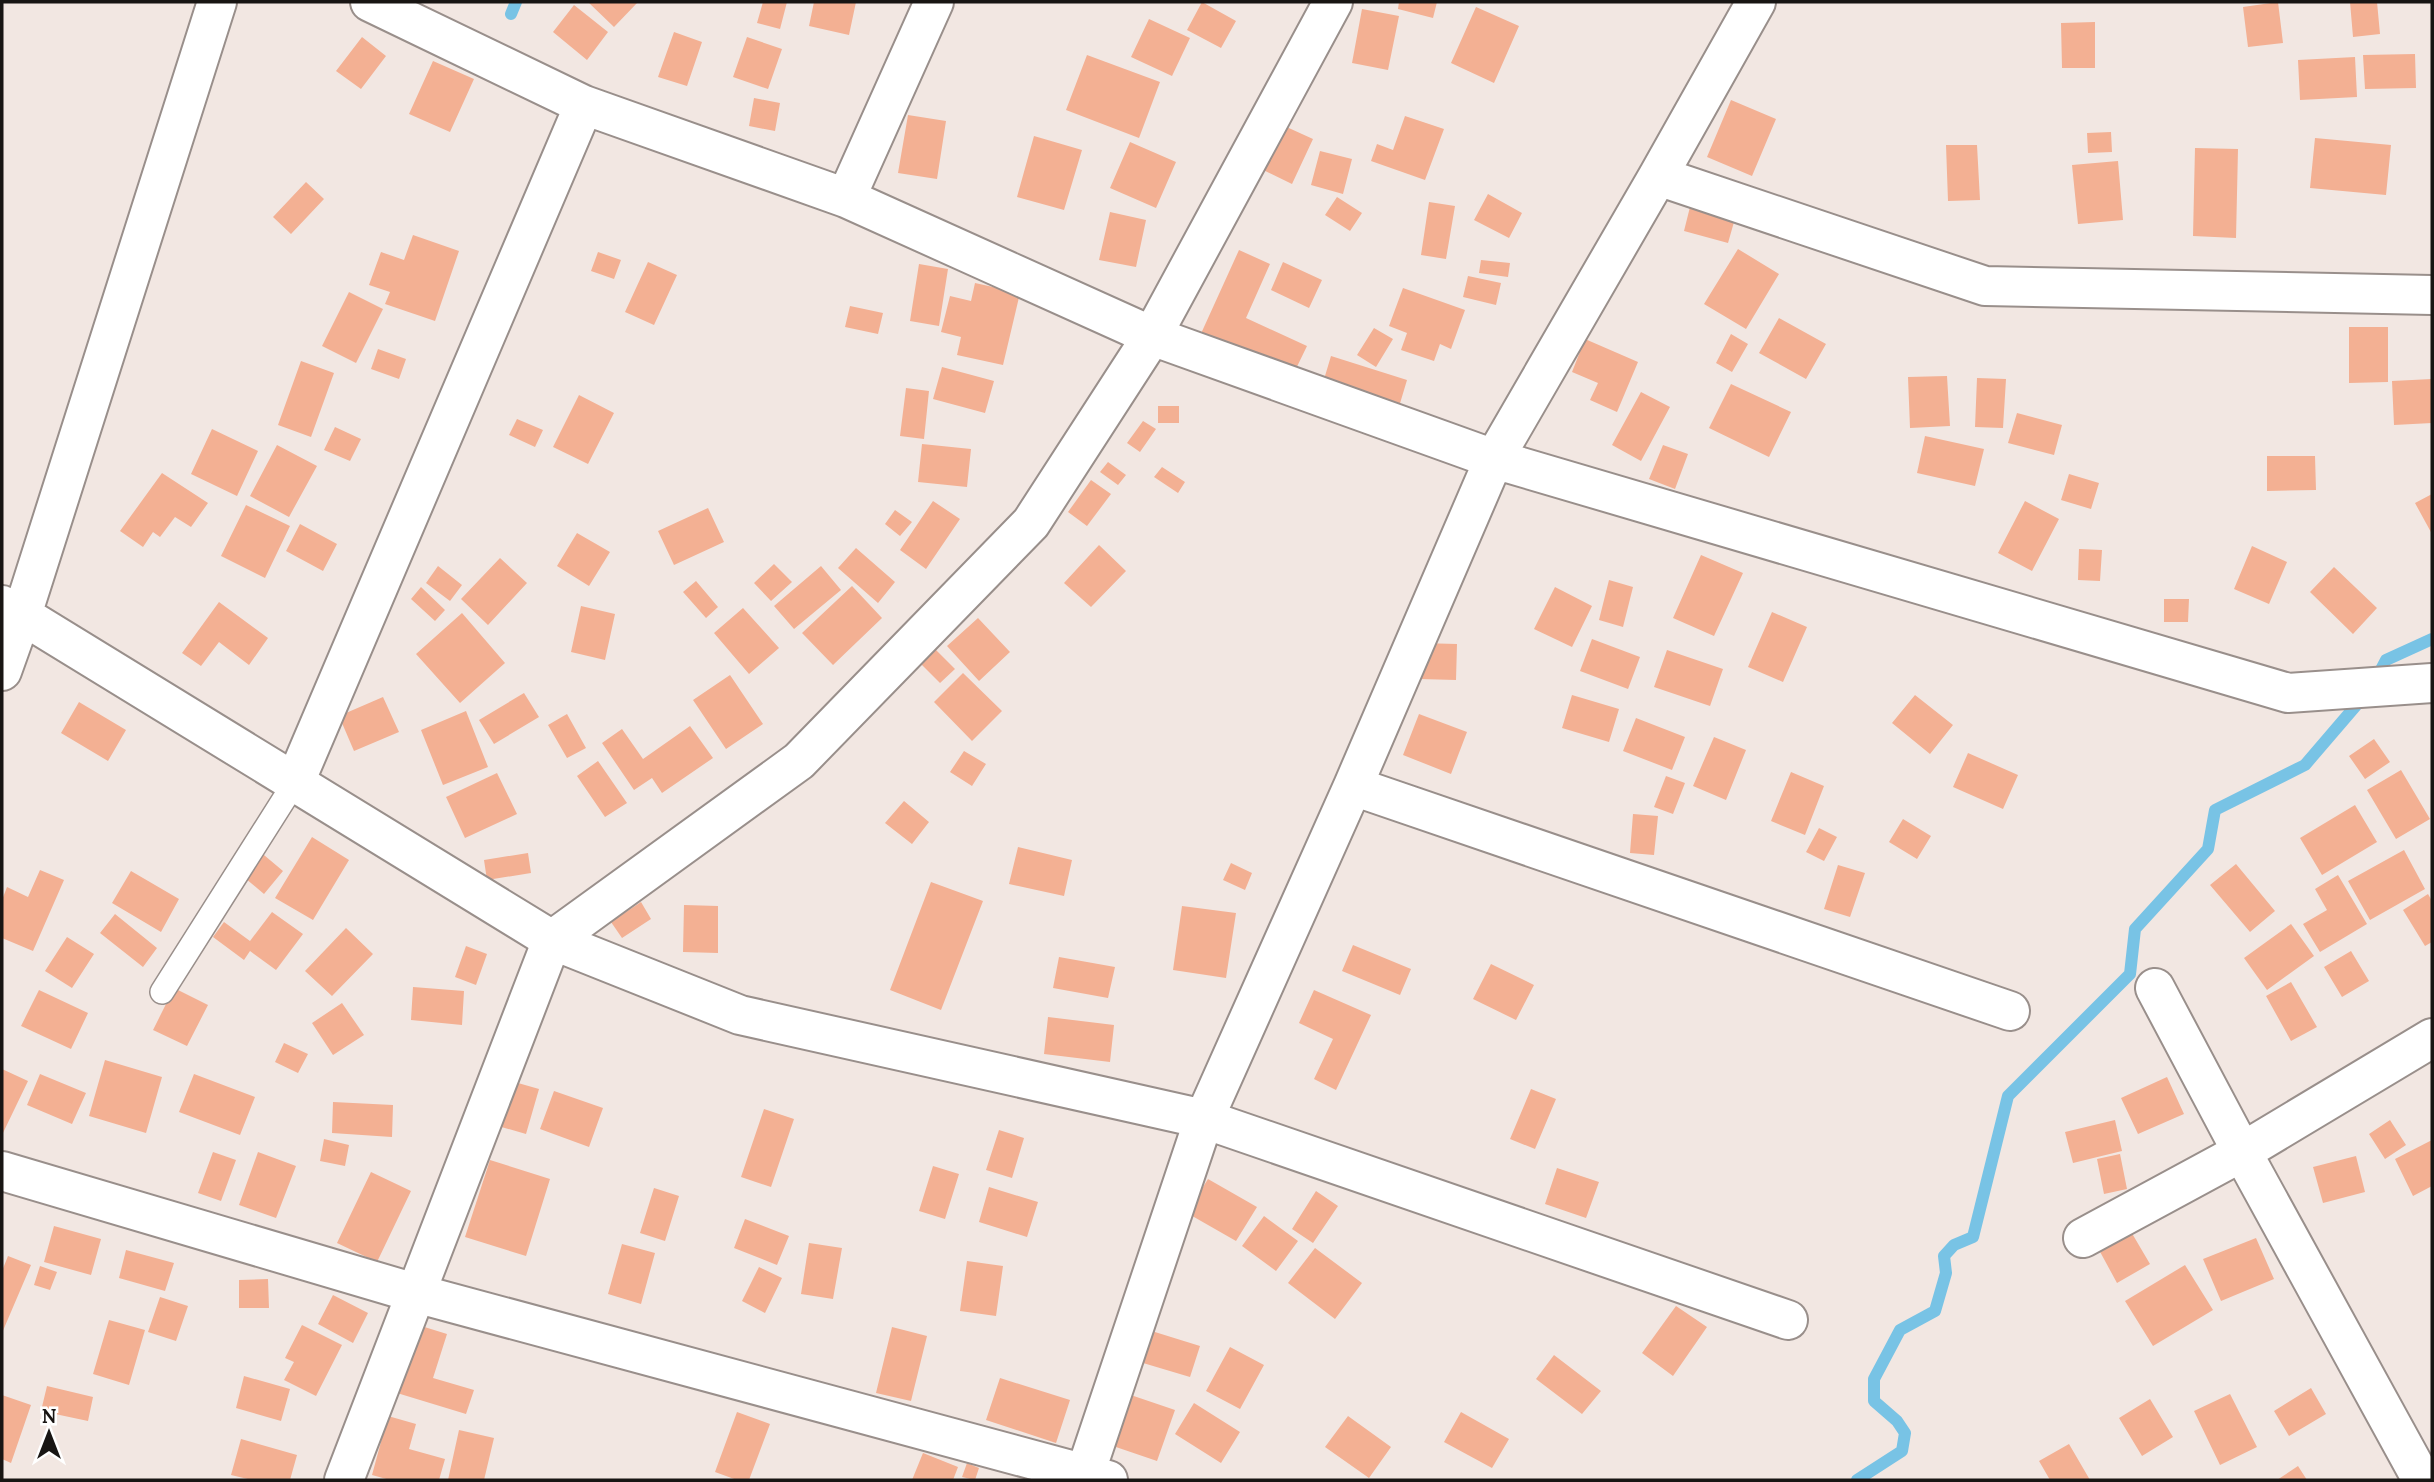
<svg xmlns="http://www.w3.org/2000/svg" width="2434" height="1482" font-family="Lora,serif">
  <rect width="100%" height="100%" fill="#f2e7e2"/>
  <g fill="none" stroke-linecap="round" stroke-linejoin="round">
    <!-- stream -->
    <path stroke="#78c3e5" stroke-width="12" d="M511 14 516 2
      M2375 681 2386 660 2432 639
      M1857 1480 1902 1451 1905 1433 1897 1421 1874 1401V1379L1900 1330 1935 1311 1946 1273 1944 1256 1954 1245 1973 1237 2008 1096 2130 974 2135 929 2208 849 2215 810 2305 765 2365 695"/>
  </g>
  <!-- building -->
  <path fill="#f3b093" d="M588 2H638L614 27Z
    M763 2H787L780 29 757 23Z
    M814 2H856L849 35 809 26Z
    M1202 2 1236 21 1221 48 1187 30Z
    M1399 2H1437L1433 18 1398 9Z
    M2278 2 2283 43 2248 47 2243 7Z
    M2350 2H2377L2380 34 2353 37Z
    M574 5 608 32 587 60 553 32Z
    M1476 7 1519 26 1494 83 1451 63Z
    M1362 9 1399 16 1388 70 1352 63Z
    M1149 19 1190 38 1172 76 1131 57Z
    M2095 22V68H2062L2061 23Z
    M674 32 702 42 687 86 658 77Z
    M362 37 386 56 361 89 336 71Z
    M747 37 782 49 768 89 733 77Z
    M2415 54 2416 88 2365 89 2363 55Z
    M1087 55 1160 82 1139 138 1066 110Z
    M2355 57 2357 97 2300 100 2298 60Z
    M433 61 474 79 450 132 409 114Z
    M754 98 780 103 775 131 749 126Z
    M1731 100 1776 119 1752 176 1707 157Z
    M908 115 946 121 937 179 898 173Z
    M1405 116 1444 129 1425 180 1371 161 1377 144 1393 150Z
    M1280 124 1313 139 1292 184 1259 168Z
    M2111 132 2112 152 2088 153 2087 133Z
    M1034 136 1082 150 1064 210 1017 197Z
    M2315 138 2391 145 2386 195 2310 188Z
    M1130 142 1176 162 1156 208 1110 188Z
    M1946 145H1977L1980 200 1948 201Z
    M2195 148 2238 149 2236 238 2193 236Z
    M1320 151 1352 159 1343 194 1311 185Z
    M2118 161 2123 220 2078 224 2072 165Z
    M306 182 324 199 291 234 273 217Z
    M1488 194 1522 213 1509 238 1474 220Z
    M1337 197 1362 213 1350 231 1325 215Z
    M1429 202 1455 206 1446 259 1421 255Z
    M1691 203 1736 215 1728 243 1684 231Z
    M1110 212 1146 220 1136 267 1099 260Z
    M413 235 459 251 435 321 385 304 390 292 369 285 381 252 404 260Z
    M1738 249 1779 274 1746 329 1704 304Z
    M1239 250 1270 264 1246 318 1307 346 1291 379 1199 338Z
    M598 252 621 260 614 279 591 271Z
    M1481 260 1510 263 1508 277 1479 273Z
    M648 262 677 275 654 325 625 312Z
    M1283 262 1322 280 1309 308 1271 290Z
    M919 264 948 269 939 326 910 321Z
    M1468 276 1501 283 1496 305 1463 297Z
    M975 283 1020 293 1003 365 957 355 961 337 941 332 950 296 971 301Z
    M1403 288 1465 310 1451 349 1440 344 1434 361 1401 350 1407 333 1389 326Z
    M349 292 383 309 356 363 322 346Z
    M850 306 883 313 878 334 845 327Z
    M1779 318 1826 344 1806 379 1759 353Z
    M2349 327H2388V382L2349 383Z
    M1374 328 1393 339 1376 367 1357 355Z
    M1731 334 1748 344 1732 372 1716 363Z
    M1585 339 1638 362 1617 412 1590 400 1598 383 1572 372Z
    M378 349 406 359 399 379 371 369Z
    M1331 356 1407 380 1398 410 1322 386Z
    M301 361 334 373 311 437 278 425Z
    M942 367 994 381 985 413 933 399Z
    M1947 376 1950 426 1910 428 1908 377Z
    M1977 378 2006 379 2003 428 1975 427Z
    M2432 379V423L2394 425 2392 381Z
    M1731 384 1791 412 1769 457 1709 428Z
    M906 388 929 391 924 439 900 436Z
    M1641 392 1670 407 1641 461 1612 445Z
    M579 395 614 413 588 464 553 447Z
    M1158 406H1179V423H1158Z
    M2017 413 2062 425 2054 455 2008 443Z
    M517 419 543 430 535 447 509 435Z
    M1143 421 1156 429 1140 452 1127 443Z
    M335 427 361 439 350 461 324 450Z
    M212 429 258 451 237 496 191 474Z
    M1925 436 1984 449 1975 486 1917 473Z
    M922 444 971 449 967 487 918 482Z
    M277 445 317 466 289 517 250 496Z
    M1663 445 1688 454 1675 489 1649 479Z
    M2267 456H2315L2316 490 2267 491Z
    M1108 462 1126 475 1118 485 1100 472Z
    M1162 467 1185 482 1178 493 1154 477Z
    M162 473 208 503 191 527 175 517 160 537 153 532 143 547 120 531Z
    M2069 474 2099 483 2091 509 2061 500Z
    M1091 480 1111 494 1087 526 1068 512Z
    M2432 494V534L2415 503Z
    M933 501 960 519 926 569 900 550Z
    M2025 501 2059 519 2032 571 1998 553Z
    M246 505 290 526 265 578 221 556Z
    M708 508 724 542 674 565 658 531Z
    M895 510 912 522 900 536 885 524Z
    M300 524 337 544 323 571 286 551Z
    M577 533 610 552 589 586 557 566Z
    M1099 545 1126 571 1091 607 1064 583Z
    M2252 546 2287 562 2269 604 2234 589Z
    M856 548 895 582 878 603 838 568Z
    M2079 549 2102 550 2100 581 2078 580Z
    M1701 555 1743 573 1714 636 1673 618Z
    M500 558 527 583 488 625 461 599Z
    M774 564 792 582 771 601 754 583Z
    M438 566 462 585 450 601 426 583Z
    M821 566 841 590 794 629 774 606Z
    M2334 567 2377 608 2353 634 2310 592Z
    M1609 580 1633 587 1623 627 1599 620Z
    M696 581 718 607 706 618 683 592Z
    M852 586 882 618 833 665 802 633Z
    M421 587 445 610 435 621 411 599Z
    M1555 587 1592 606 1572 647 1534 629Z
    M2164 599H2189L2188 622H2164Z
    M219 602 268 638 249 665 219 642 201 666 182 653Z
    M581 606 615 614 605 660 571 652Z
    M743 608 779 648 749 674 714 633Z
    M1772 612 1807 627 1783 682 1748 667Z
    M462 613 505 663 460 703 416 654Z
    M978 618 1010 652 979 681 947 646Z
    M1592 639 1640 657 1628 689 1580 671Z
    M1420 643 1457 644 1456 680 1419 679Z
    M936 650 955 669 940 683 921 664Z
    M1667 650 1723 669 1710 706 1654 687Z
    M963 673 1002 711 972 741 934 702Z
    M730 675 763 724 726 749 693 700Z
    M524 693 539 717 494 744 479 720Z
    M1572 695 1619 709 1609 742 1562 728Z
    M1915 695 1953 725 1930 754 1892 723Z
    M383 697 399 732 354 751 339 716Z
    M79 702 126 730 108 761 61 733Z
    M466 711 488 767 443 785 421 730Z
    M567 714 586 748 567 758 548 725Z
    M1419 714 1467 732 1451 774 1403 755Z
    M1636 718 1685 737 1672 770 1623 751Z
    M690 726 713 758 662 793 652 778 634 790 602 743 622 729 643 759Z
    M1714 737 1746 750 1726 800 1693 786Z
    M2374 739 2390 762 2365 779 2349 756Z
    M964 751 986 764 972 786 950 772Z
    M1968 753 2018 775 2003 809 1953 787Z
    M598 761 627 803 605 817 577 776Z
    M2401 770 2430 819 2396 839 2367 790Z
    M1791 772 1824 786 1805 835 1771 821Z
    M497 773 517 814 465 838 446 797Z
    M1666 776 1685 783 1673 814 1654 807Z
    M904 801 929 822 912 844 885 823Z
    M2355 805 2377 842 2322 875 2300 838Z
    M1633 814 1658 816 1654 855 1630 853Z
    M1903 819 1931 836 1917 859 1889 842Z
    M1819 828 1837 837 1824 861 1806 852Z
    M312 837 349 860 313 920 275 898Z
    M1018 847 1072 860 1064 896 1009 884Z
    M258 850 283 871 264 894 239 873Z
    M2404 850 2425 889 2370 920 2348 881Z
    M528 853 531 873 487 880 484 860Z
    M1231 863 1252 873 1245 890 1223 880Z
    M2236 864 2275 911 2250 932 2210 885Z
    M1838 865 1865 873 1850 917 1824 909Z
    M40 870 64 880 33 951 2 938V900L7 887 28 897Z
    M131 871 179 899 161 932 112 903Z
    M2338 875 2367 924 2320 952 2303 924 2327 910 2315 889Z
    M931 882 983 901 941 1010 890 990Z
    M2428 894 2432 901V942L2425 946 2403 910Z
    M641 902 651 919 622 938 611 922Z
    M684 905 718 906V953L683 952Z
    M1182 906 1236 913 1226 978 1173 970Z
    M272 912 303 934 276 970 250 951 244 960 213 937 224 922 250 941Z
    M115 914 157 948 143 967 100 933Z
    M2291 924 2314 956 2267 990 2244 958Z
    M346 928 373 954 332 996 305 971Z
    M67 937 94 954 72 988 45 971Z
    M1353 945 1411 969 1400 995 1342 971Z
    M466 946 487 954 476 985 455 977Z
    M2351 951 2369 981 2342 997 2324 967Z
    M1059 957 1115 967 1108 998 1053 988Z
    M1491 964 1534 985 1516 1020 1473 999Z
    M2291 982 2317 1027 2291 1041 2266 996Z
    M413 987 464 991 462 1025 411 1020Z
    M174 988 208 1005 187 1046 153 1030Z
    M39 990 88 1013 71 1049 21 1026Z
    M1314 990 1371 1015 1336 1090 1314 1079 1333 1039 1299 1023Z
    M342 1003 364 1035 333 1055 312 1023Z
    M1048 1017 1114 1025 1110 1062 1044 1054Z
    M284 1043 308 1054 298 1073 275 1062Z
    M105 1060 162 1077 146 1133 89 1116Z
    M2 1069 28 1081 2 1135Z
    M40 1074 86 1093 72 1124 27 1105Z
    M194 1074 255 1097 240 1135 179 1112Z
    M2167 1077 2184 1114 2138 1134 2121 1098Z
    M511 1081 539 1089 526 1134 498 1126Z
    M1531 1089 1556 1099 1535 1149 1510 1139Z
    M554 1091 603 1108 589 1147 540 1129Z
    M333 1102 393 1105 392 1137 332 1133Z
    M764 1109 794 1119 771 1187 741 1177Z
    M2115 1120 2122 1151 2073 1163 2065 1132Z
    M2390 1120 2406 1145 2385 1159 2369 1134Z
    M999 1130 1024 1138 1012 1178 986 1170Z
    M324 1139 349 1145 345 1166 320 1161Z
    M2432 1140V1186L2413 1196 2395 1159Z
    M213 1152 236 1160 221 1201 198 1193Z
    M258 1152 296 1166 276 1218 239 1205Z
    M2120 1154 2127 1189 2104 1194 2097 1159Z
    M2356 1156 2365 1192 2323 1203 2313 1167Z
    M490 1160 550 1179 526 1256 465 1237Z
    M933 1166 959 1174 945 1219 919 1211Z
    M1557 1168 1599 1182 1586 1218 1545 1204Z
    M371 1172 411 1191 377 1262 337 1243Z
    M1208 1179 1257 1207 1236 1241 1187 1213Z
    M989 1187 1038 1202 1027 1237 979 1222Z
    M654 1188 679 1196 665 1241 640 1233Z
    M1316 1191 1338 1206 1313 1243 1292 1229Z
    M1264 1216 1298 1241 1276 1271 1242 1246Z
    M745 1219 789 1236 777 1265 734 1248Z
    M54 1226 101 1239 91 1275 44 1262Z
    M2130 1230 2150 1264 2117 1283 2098 1248Z
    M2256 1238 2274 1279 2221 1301 2203 1259Z
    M809 1243 842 1248 833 1299 801 1294Z
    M622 1244 655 1253 641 1304 608 1294Z
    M1315 1248 1362 1283 1335 1319 1288 1283Z
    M126 1250 174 1263 165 1291 119 1278Z
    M8 1256 31 1265 2 1333V1271Z
    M967 1261 1003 1266 996 1316 960 1311Z
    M2185 1265 2213 1310 2153 1346 2125 1301Z
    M40 1266 57 1272 50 1290 34 1285Z
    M759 1267 782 1278 765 1313 742 1301Z
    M268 1279 269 1308H239V1280Z
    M333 1295 368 1313 353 1343 318 1324Z
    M160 1297 188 1306 176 1341 148 1332Z
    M1676 1306 1707 1327 1673 1376 1642 1353Z
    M109 1320 145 1330 129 1385 93 1374Z
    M302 1325 342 1345 316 1396 284 1380 294 1362 285 1358Z
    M418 1325 447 1334 433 1378 474 1390 466 1414 397 1393Z
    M892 1327 927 1336 911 1401 876 1393Z
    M1142 1328 1200 1346 1190 1377 1133 1360Z
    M1230 1347 1264 1365 1240 1409 1206 1391Z
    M1554 1355 1601 1391 1582 1414 1536 1379Z
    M244 1376 290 1389 281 1421 236 1408Z
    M1000 1378 1070 1400 1056 1443 986 1420Z
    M47 1386 93 1397 88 1421 41 1411Z
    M2311 1388 2326 1414 2289 1436 2274 1411Z
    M1116 1390 1175 1410 1157 1461 1113 1446Z
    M2230 1394 2257 1447 2220 1465 2194 1411Z
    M2 1395 31 1405 11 1463 2 1459Z
    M2150 1399 2173 1437 2142 1456 2119 1418Z
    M1194 1403 1240 1432 1221 1463 1175 1434Z
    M737 1412 770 1424 749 1480H737L715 1472Z
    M1461 1412 1509 1439 1492 1468 1444 1442Z
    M388 1416 416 1424 409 1449 445 1459 439 1480H390L372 1475Z
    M1348 1416 1391 1447 1369 1478 1325 1447Z
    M459 1430 494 1438 484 1480H448Z
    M241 1439 297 1455 290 1480H252L231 1475Z
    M2069 1444 2090 1480H2050L2039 1461Z
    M923 1453 958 1467 953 1480H912Z
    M967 1463 979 1468 975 1480 962 1477Z
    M2298 1466 2307 1480H2277Z"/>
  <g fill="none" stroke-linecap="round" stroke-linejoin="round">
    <!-- service casing -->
    <g stroke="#998f8b" stroke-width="26">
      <path id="service" d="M162 992 295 782"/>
    </g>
    <!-- minor casing -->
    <g stroke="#998f8b" stroke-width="42">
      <path id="minor" d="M370 2 584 105 846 198 1152 336 1494 459 2288 693 2432 683
        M1658 176 1985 286 2432 295
        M846 198 934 2
        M2 605 22 615 552 940 740 1015 1204 1119 1788 1320
        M2 671 22 615 217 2
        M295 782 584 105
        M1353 786 2010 1011
        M2155 988 2242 1152 2422 1480
        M2 1171 415 1293 1108 1480
        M2083 1238 2242 1152 2432 1038
        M1083 1480 1204 1119 1353 786 1494 459 1658 176 1756 2"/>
    </g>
    <!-- tertiary casing -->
    <g stroke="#998f8b" stroke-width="42">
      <path id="tertiary" d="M344 1480 552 940 799 761 1031 523 1152 336 1333 2"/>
    </g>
    <!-- service -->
    <use href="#service" stroke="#fff" stroke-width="23"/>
    <!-- minor -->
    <use href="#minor" stroke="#fff" stroke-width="38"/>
    <!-- tertiary -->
    <use href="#tertiary" stroke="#fff" stroke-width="38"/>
  </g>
  <!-- border -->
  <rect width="2434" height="1482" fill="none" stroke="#181513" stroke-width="7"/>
  <!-- north arrow -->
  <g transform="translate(49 1433)" stroke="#ffffff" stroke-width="5" paint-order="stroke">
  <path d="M0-5L12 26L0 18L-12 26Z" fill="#181513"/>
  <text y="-10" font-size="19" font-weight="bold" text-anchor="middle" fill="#181513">N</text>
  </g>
</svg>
